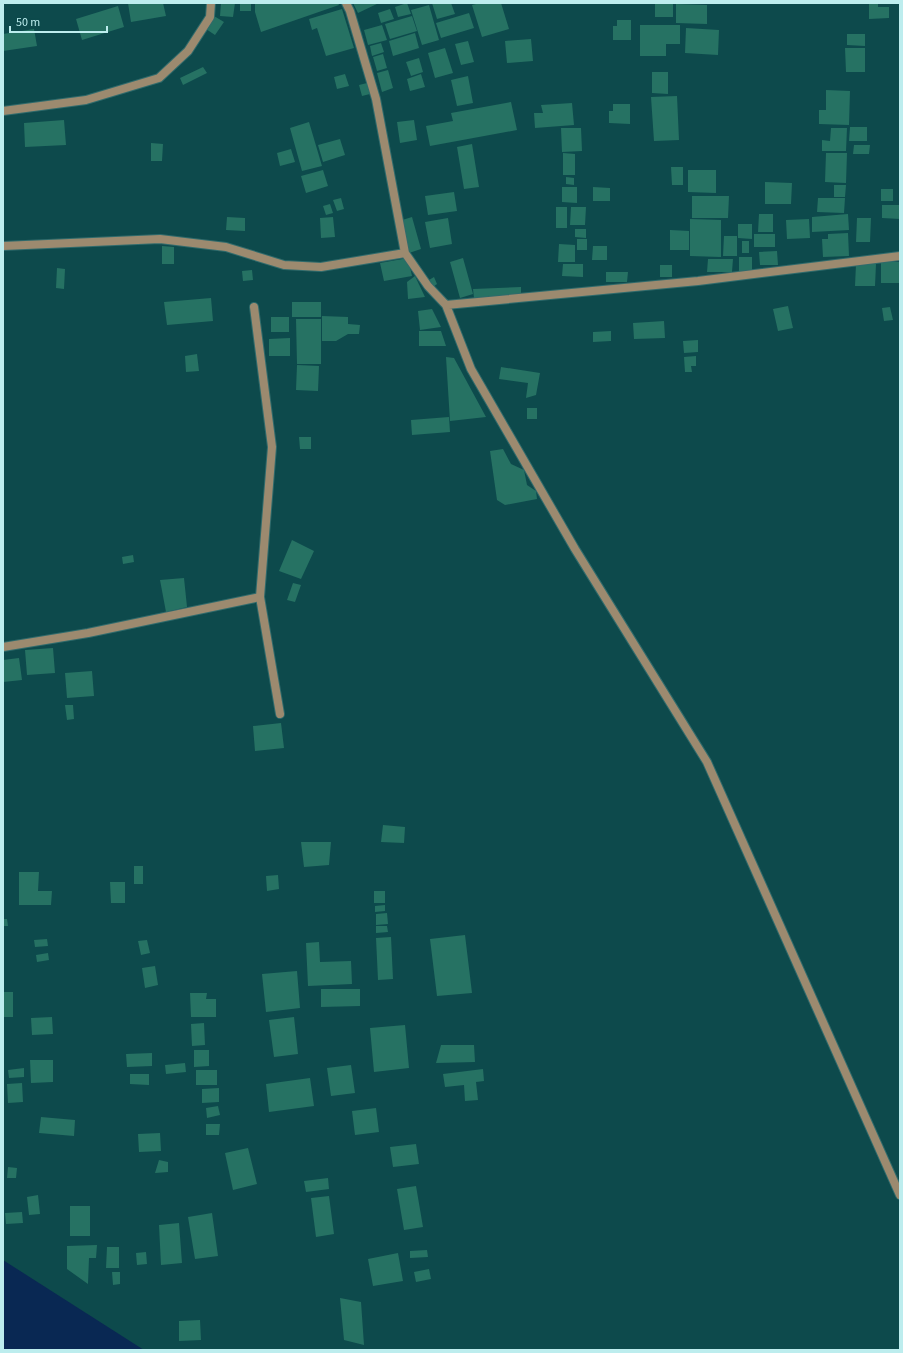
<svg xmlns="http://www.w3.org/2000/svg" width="903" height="1353" font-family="'Source Sans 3',sans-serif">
  <rect width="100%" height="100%" fill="#0d4a4c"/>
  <!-- water -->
  <path fill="#092853" d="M3 1260 144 1350H3Z"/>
  <!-- building -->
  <path fill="#267263" d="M128 3H163L166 16 131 22Z
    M221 3H235L233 17 220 16Z
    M240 3H251V11H240Z
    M255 3H338L339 5 261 32 255 12Z
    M353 3H379L358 13Z
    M407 3 411 14 398 17 395 7Z
    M432 3H451L455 14 437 19Z
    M480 3H501L509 29 482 37 472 5Z
    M869 3H878V7H889V18L869 19Z
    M655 4H673V17H655Z
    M676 4 707 5V24L676 23Z
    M429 5 439 40 422 45 411 10Z
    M118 6 124 27 82 40 76 19Z
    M342 9 354 48 326 56 317 28 312 30 309 19Z
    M390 9 394 19 381 23 378 13Z
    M469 13 474 28 441 38 436 23Z
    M214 16 224 22 215 35 206 29Z
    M412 16 417 31 390 39 385 24Z
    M617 20H631V40H613V26H617Z
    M382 25 387 40 368 45 364 30Z
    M640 25H680V44H666V56H640Z
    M686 28 719 30 718 55 685 53Z
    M34 29 37 46 3 51V34Z
    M415 33 419 48 393 56 389 41Z
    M847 34H865V46L847 45Z
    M531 39 533 61 507 63 505 41Z
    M468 41 474 62 461 65 455 44Z
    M381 43 384 52 372 56 370 46Z
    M445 48 453 73 435 78 428 53Z
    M845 48H865V72H846Z
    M383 54 387 68 377 71 373 57Z
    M419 58 423 72 411 76 406 62Z
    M203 67 207 73 183 85 180 78Z
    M388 70 393 88 382 92 377 73Z
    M652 72H668V94L652 93Z
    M345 74 349 86 337 89 334 77Z
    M421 74 425 87 410 91 407 79Z
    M468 76 473 103 457 106 451 80Z
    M367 83 370 94 362 96 359 85Z
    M826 90 850 91 849 125 819 124V110H826Z
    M677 96 679 140 654 141 651 97Z
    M511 102 517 130 430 146 426 126 453 121 451 113Z
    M572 103 574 125 535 128 534 113H543L541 105Z
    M613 104H630V124L609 123V111H613Z
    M64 120 66 145 25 147 24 123Z
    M414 120 417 140 400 143 397 122Z
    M309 122 322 166 302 171 290 128Z
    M850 127H867V141H849Z
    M561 128H581L582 151 562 152Z
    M831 128H847L846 151H822V140L830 141Z
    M340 139 345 155 323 162 318 145Z
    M151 143 163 144 162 161H151Z
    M472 144 479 187 464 189 457 147Z
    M854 145H870L869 154H853Z
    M291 149 295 162 280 166 277 153Z
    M563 153 575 154V175H563Z
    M826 153H847L846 183 825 182Z
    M671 167H683V185H672Z
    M323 170 328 186 306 193 301 176Z
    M688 170H716V193L688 192Z
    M566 177 574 178V185L566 184Z
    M765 182 792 183 791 204H765Z
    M834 185H846L845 197H834Z
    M562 187H577V203L562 202Z
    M593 187 610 188V201H593Z
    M881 189H893V201H881Z
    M454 192 457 211 428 215 425 196Z
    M692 196H729L728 218H692Z
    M341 198 344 209 337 211 333 200Z
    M818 198H845L844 213 817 212Z
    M330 204 333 213 326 215 323 206Z
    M882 205H900V219L882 218Z
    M556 207H567V228H556Z
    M571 207H586L585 225H570Z
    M759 214H773V232H758Z
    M848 214 849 230 812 232V217Z
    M227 217 245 218V231L226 230Z
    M333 217 335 237 321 238 320 218Z
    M412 217 421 249 409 253 399 221Z
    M448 218 452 244 430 248 425 222Z
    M857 218H871L870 242H856Z
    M690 219 721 220V257L690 256Z
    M809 219 810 238 787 239 786 220Z
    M738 224H752V239L738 238Z
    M575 229H586V238L575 237Z
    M670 230 689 231V250H670Z
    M848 233 849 256 823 257 822 239H828V234Z
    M754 234H775V247H754Z
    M724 236H737V256H723Z
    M577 239H587V250H577Z
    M742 241H749V253H742Z
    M559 244 575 245V262H558Z
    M162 246 174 247V264H162Z
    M593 246H607V260H592Z
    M777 251 778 265H760L759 252Z
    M739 257H752V271H739Z
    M408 258 412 276 384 281 380 263Z
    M463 258 473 294 460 298 450 262Z
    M708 259H733L732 272H707Z
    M881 262H900V283H881Z
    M563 264H583V277L562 276Z
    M856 264H876L875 286H855Z
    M660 265H672V277H660Z
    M57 268 65 269 64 289 56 288Z
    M252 270 253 280 243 281 242 271Z
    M606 272H628L627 282H606Z
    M415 276 425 297 408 299 407 282Z
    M434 277 437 284 433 287 429 280Z
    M521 287V294L474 298 473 289Z
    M211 298 213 321 167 325 164 302Z
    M292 302H321V317H292Z
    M788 306 793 328 778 331 773 309Z
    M890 307 893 320 884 321 882 308Z
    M432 309 441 327 420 330 418 311Z
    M322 316 348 317V324L360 325 359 334H348L336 341H322Z
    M271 317H289V332H271Z
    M296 319H321V364H297Z
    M664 321 665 338 634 339 633 323Z
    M419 331H441L446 346H419Z
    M611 331V341L593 342V332Z
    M290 338V356H269V339Z
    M698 340V352L684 353 683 341Z
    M197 354 199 371 186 372 185 356Z
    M696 356V366H691L692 372H685L684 357Z
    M446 357 454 358 486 417 450 421Z
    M297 365 319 366 318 391 296 390Z
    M501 367 540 373 536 395 526 398 528 383 499 379Z
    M527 408H537V419H527Z
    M449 417 450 432 412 435 411 420Z
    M299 437H311V449H300Z
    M503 449 511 464 524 470 527 485 536 491 537 499 505 505 497 500 490 451Z
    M292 540 314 551 301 579 279 571Z
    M133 555 134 562 123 564 122 557Z
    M184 578 187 607 166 612 160 580Z
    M293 583 301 585 295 602 287 600Z
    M53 648 55 673 27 675 25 650Z
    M19 658 22 680 3 682V660Z
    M92 671 94 696 67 698 65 673Z
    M65 705H73L74 719 67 720Z
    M281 723 284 748 255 751 253 726Z
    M383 825 405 827 404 843 381 842Z
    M301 842H331L329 865 304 867Z
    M134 866H143V884H134Z
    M19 872H39L38 891H52L51 905H19Z
    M278 875 279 889 267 891 266 876Z
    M110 882H125V903H111Z
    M374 891H385V903H374Z
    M385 905V911L375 912V906Z
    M387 913 388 924 376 925V914Z
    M3 919H7L8 926H3Z
    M376 926H387L388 932 376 933Z
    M465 935 472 993 437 996 430 939Z
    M391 937 393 979 378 980 376 938Z
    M47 939 48 946 35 947 34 940Z
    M147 940 150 953 141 955 138 941Z
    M319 942 320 962 351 961 352 984 308 986 306 943Z
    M48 953 49 960 37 962 36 955Z
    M155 966 158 985 145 988 142 968Z
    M297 971 300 1008 266 1012 262 974Z
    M321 989H360V1006L321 1007Z
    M3 992H13V1017H3Z
    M190 993H207L206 999H216V1017H191Z
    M52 1017 53 1034 32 1035 31 1018Z
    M294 1017 298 1054 274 1057 269 1020Z
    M204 1023 205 1045 192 1046 191 1024Z
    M405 1025 409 1068 374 1072 370 1028Z
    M441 1045H474L475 1062 436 1063Z
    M194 1050H209V1066L194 1067Z
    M152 1053V1066L127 1067 126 1054Z
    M30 1060H53V1082L31 1083Z
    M185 1063 186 1072 166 1074 165 1065Z
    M351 1065 355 1093 331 1096 327 1068Z
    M24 1068V1077L9 1078 8 1070Z
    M483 1069 484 1081 476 1082 478 1100 465 1101 464 1085 445 1087 443 1074Z
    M196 1070H217V1085H196Z
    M130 1074H149V1085L130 1084Z
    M310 1078 314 1106 269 1112 266 1084Z
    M22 1083 23 1102 8 1103 7 1084Z
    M219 1088V1102L202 1103V1089Z
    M218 1106 220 1115 207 1118 206 1108Z
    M376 1108 379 1132 355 1135 352 1111Z
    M41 1117 75 1120 74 1136 39 1133Z
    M206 1124H220L219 1135H206Z
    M160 1133 161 1151 139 1152 138 1134Z
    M416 1144 419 1164 393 1167 390 1147Z
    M248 1148 257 1184 233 1190 225 1153Z
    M159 1160 168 1162V1172L155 1173Z
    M8 1167 17 1168 16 1178H7Z
    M328 1178 329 1189 306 1192 304 1181Z
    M416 1186 423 1227 404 1230 397 1189Z
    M38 1195 40 1214 29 1215 27 1197Z
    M329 1196 334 1234 316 1237 311 1198Z
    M70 1206H90V1236H70Z
    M22 1212 23 1223 6 1224 5 1213Z
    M212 1213 218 1256 195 1259 188 1217Z
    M179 1223 182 1263 161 1265 159 1225Z
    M97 1245 96 1258H89L88 1284 67 1269V1246Z
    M107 1247H119V1268H106Z
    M427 1250 428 1257 410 1258V1251Z
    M146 1252 147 1264 137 1265 136 1253Z
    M398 1253 403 1281 373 1286 368 1259Z
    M429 1269 431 1279 416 1282 414 1272Z
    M112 1272H120V1284L113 1285Z
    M340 1298 361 1302 364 1345 344 1340Z
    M200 1320 201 1340 179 1341V1321Z"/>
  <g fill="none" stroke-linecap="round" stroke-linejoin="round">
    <!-- minor casing -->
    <g stroke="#306b6c" stroke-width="10">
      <path id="minor" d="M346 3 350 11 376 99 405 253 428 286 446 305 471 369 575 549 707 762 900 1195
        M3 111 86 100 159 78 188 51 210 17 211 3
        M3 246 160 239 226 247 284 265 321 267 405 253
        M446 305 698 281 900 256
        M254 307 272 447 260 597 280 714
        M3 647 88 633 260 597"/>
    </g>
    <!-- minor -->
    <use href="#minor" stroke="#9c8a6f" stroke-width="8"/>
  </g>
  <!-- border -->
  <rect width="903" height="1353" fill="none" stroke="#bdedee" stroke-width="8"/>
  <!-- scale -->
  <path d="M10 26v6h97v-6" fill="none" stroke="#bdedee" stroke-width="2"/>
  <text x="16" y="26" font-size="12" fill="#bdedee" stroke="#0d4a4c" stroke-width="3" paint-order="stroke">50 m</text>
</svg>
